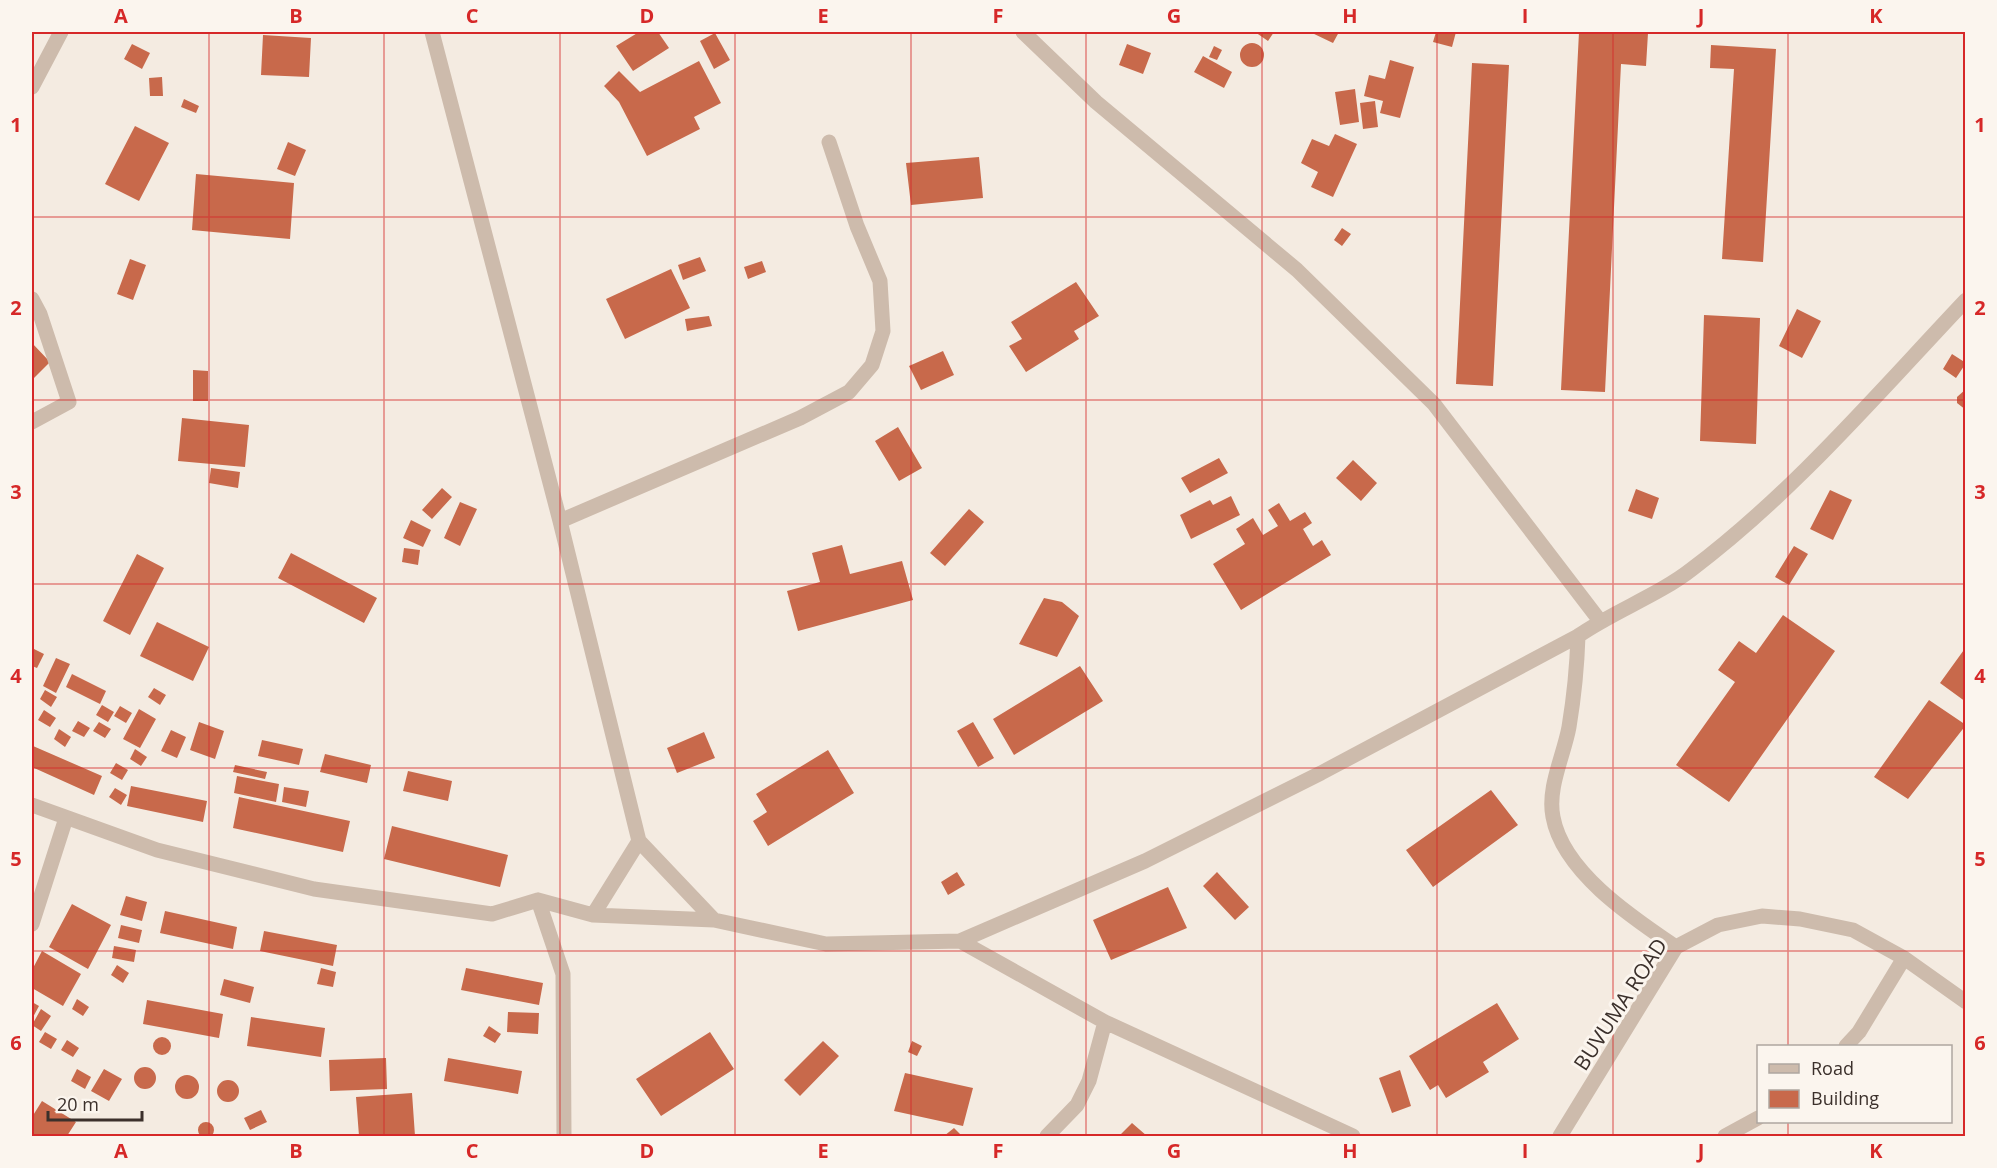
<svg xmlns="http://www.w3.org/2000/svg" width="1997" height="1168" font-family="'Open Sans',sans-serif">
  <rect width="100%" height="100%" fill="#f4ebe1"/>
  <!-- building -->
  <path fill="#c8694b" d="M639 32H658L669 48 633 71 616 46Z
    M1255 32H1274L1268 41Z
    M1310 32H1339L1333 43Z
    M1436 32H1456L1452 47 1433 42Z
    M1579 32 1648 33 1646 66 1621 64 1605 392 1561 390Z
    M715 33 730 60 714 69 700 41Z
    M263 35 311 38 309 77 261 75Z
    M1240 55a12 12 0 1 1 24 0a12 12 0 1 1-24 0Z
    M132 44 150 53 142 69 124 59Z
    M1127 44 1151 53 1143 74 1119 65Z
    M1711 45 1776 49 1763 262 1722 259 1734 69 1710 68Z
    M1214 46 1222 50 1217 60 1209 57Z
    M1203 56 1232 72 1224 88 1194 72Z
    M1390 60 1414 67 1400 118 1380 113 1383 101 1364 96 1369 75 1385 79Z
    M699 61 721 103 694 117 700 129 647 156 619 102 604 86 619 71 640 92Z
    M1472 63 1509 65 1493 386 1456 384Z
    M162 77 163 96H150L149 78Z
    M1355 89 1359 122 1340 125 1335 92Z
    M184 99 199 106 196 113 181 107Z
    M1375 101 1378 127 1363 129 1360 103Z
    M135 126 169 143 139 201 105 184Z
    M1335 134 1357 144 1333 197 1311 187 1318 172 1301 163 1312 139 1329 146Z
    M288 142 306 150 295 176 277 169Z
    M979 157 983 198 911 205 906 163Z
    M196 174 294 183 290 239 192 230Z
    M1342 228 1351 234 1342 246 1334 240Z
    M700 257 706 271 683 280 678 265Z
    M130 259 146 265 133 300 117 294Z
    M762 261 766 272 748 279 744 267Z
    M671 269 690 308 625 339 606 299Z
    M1076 282 1099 316 1074 331 1079 339 1026 372 1009 346 1022 339 1011 322Z
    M1797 309 1821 321 1802 358 1779 346Z
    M1704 315 1760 318 1756 444 1700 441Z
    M709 316 712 326 687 331 685 319Z
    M32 343 50 362 32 380Z
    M943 351 954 375 921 390 909 366Z
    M1952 354 1966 363 1956 378 1943 369Z
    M193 370 208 371V401H193Z
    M1966 389V410L1957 403V397Z
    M182 418 249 425 245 467 178 461Z
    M898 427 922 468 899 481 875 441Z
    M1219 458 1228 473 1190 493 1181 478Z
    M1353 460 1377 483 1361 501 1336 478Z
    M211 468 240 472 238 488 209 483Z
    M442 488 452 497 432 519 422 510Z
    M1636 489 1659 498 1652 519 1628 511Z
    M1830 490 1852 500 1833 540 1810 529Z
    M1231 496 1240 515 1191 539 1180 515 1210 500 1213 505Z
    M460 502 477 509 460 546 444 538Z
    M1279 503 1290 521 1305 512 1312 523 1303 529 1313 546 1322 540 1331 555 1241 610 1213 564 1245 544 1236 529 1253 518 1263 535 1278 526 1268 510Z
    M969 509 984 522 945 566 930 553Z
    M411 520 431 530 423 547 403 538Z
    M842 545 850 574 902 561 913 600 798 631 787 591 820 582 812 553Z
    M1794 546 1808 554 1789 585 1775 577Z
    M404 548 420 550 418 565 402 562Z
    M291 553 377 598 364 623 278 578Z
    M137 554 164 568 130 635 103 621Z
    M1044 598 1062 602 1079 616 1057 657 1019 644Z
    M1783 615 1835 651 1729 802 1676 765 1735 682 1718 670 1739 641 1756 653Z
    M157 622 209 647 193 681 140 656Z
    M1966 647V702L1940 683Z
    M32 648 44 654 37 668 32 666Z
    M56 658 70 664 56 693 43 686Z
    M1080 666 1103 701 1014 755 993 719Z
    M72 674 106 691 100 704 66 687Z
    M154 688 166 695 160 705 148 697Z
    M45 690 57 697 51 707 40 699Z
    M1929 700 1966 725 1908 799 1874 777Z
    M102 705 114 712 108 722 96 715Z
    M120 706 132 713 126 723 114 716Z
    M139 709 156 719 140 748 123 739Z
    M44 710 56 718 50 727 38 720Z
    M78 721 90 728 84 737 72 731Z
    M99 722 111 729 105 738 93 731Z
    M199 722 224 731 215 759 190 750Z
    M973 722 994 758 978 767 957 731Z
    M59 729 71 737 65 747 54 739Z
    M171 730 186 737 177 758 161 751Z
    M704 732 715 758 677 773 667 748Z
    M262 740 303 749 299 765 258 756Z
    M33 746 102 776 94 795 32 767Z
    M135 749 147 757 141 766 130 759Z
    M828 750 854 793 768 846 753 821 767 812 756 794Z
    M325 754 371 765 367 783 320 772Z
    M116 763 128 770 122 780 110 773Z
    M235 765 267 772 265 779 233 772Z
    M408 771 452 781 448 801 403 791Z
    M237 776 279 784 276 802 234 793Z
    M131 786 207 801 203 822 127 806Z
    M284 787 309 791 306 807 282 802Z
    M115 788 127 795 121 805 109 797Z
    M1491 790 1518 825 1433 887 1406 850Z
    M239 797 350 821 343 852 233 828Z
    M392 826 508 855 500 887 384 859Z
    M957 872 965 885 948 895 941 882Z
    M1217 872 1249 907 1235 920 1203 886Z
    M1168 887 1187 928 1111 960 1093 920Z
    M126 896 147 902 142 921 120 915Z
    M72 904 111 925 88 969 49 947Z
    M165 911 237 927 233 949 160 933Z
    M121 925 142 930 139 943 118 938Z
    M264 931 337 945 333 966 260 951Z
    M114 946 136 950 134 962 112 958Z
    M42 951 81 974 63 1006 32 988V970Z
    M117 965 129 973 123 983 111 975Z
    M321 968 336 972 333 987 317 984Z
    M466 968 543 983 539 1005 461 990Z
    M224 979 254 987 250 1003 220 995Z
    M77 999 89 1007 83 1016 72 1009Z
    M147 1000 223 1014 219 1038 143 1024Z
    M32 1002 39 1006 32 1019Z
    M1497 1003 1519 1039 1483 1062 1489 1072 1446 1098 1438 1085 1430 1090 1409 1056Z
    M41 1009 51 1016 41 1031 32 1025Z
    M508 1012 539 1013 538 1034 507 1032Z
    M251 1017 325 1028 321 1057 247 1046Z
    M489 1026 501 1034 495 1043 483 1036Z
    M45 1032 57 1039 51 1049 39 1042Z
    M710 1032 734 1069 661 1116 636 1079Z
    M153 1046a9 9 0 1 1 18 0a9 9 0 1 1-18 0Z
    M67 1040 79 1048 73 1057 61 1050Z
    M823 1041 839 1056 800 1096 784 1080Z
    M912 1041 922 1046 917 1056 908 1052Z
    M386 1058 387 1089 330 1091 329 1060Z
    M448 1058 522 1071 518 1094 444 1081Z
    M134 1078a11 11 0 1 1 22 0a11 11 0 1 1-22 0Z
    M77 1069 91 1077 85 1089 71 1081Z
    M104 1069 122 1079 109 1101 91 1091Z
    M1400 1070 1411 1106 1392 1113 1379 1078Z
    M905 1073 973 1088 963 1126 894 1111Z
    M175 1087a12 12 0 1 1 24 0a12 12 0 1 1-24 0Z
    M217 1091a11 11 0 1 1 22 0a11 11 0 1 1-22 0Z
    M412 1093 415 1136H359L356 1097Z
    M42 1101 76 1122 67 1136H32V1117Z
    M261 1110 267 1122 250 1130 244 1118Z
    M198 1130a8 8 0 1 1 16 0a8 8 0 1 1-16 0Z
    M1132 1123 1147 1136H1119Z
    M954 1128 962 1136H944Z"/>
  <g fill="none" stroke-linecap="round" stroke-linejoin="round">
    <!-- street -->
    <path stroke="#cdbbac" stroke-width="15" d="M432 32 560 521 639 841 593 915
      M1023 32 1096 102 1297 270 1434 404 1600 621
      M32 87 61 32
      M32 299 40 314 69 402 32 422
      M560 521 800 418 849 392 872 365 883 331 880 281 857 226 829 142
      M1578 636C1577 667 1574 697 1569 727 1564 755 1547 788 1553 817 1563 872 1633 918 1676 947
      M32 805 157 850 314 889 492 914 538 900 593 915 714 920 826 944 960 941 1105 1022 1353 1136
      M639 841 714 920
      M538 900 563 974 564 1136
      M32 924 66 818
      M960 941 1145 861 1321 773 1578 636C1614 611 1659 595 1692 569 1794 492 1878 393 1966 300
      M1846 1046 1859 1032 1904 958
      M1047 1136 1077 1105 1089 1081 1105 1022
      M1560 1136 1676 947 1718 925 1762 916 1800 919 1853 930 1904 958 1966 1002
      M1725 1136 1758 1118"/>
  </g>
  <!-- grid -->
  <path fill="none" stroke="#d62828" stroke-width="1.5" stroke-opacity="0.55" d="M209 32V1136M384 32V1136M560 32V1136M735 32V1136M911 32V1136M1086 32V1136M1262 32V1136M1437 32V1136M1613 32V1136M1788 32V1046M32 217H1966M32 400H1966M32 584H1966M32 768H1966M32 951H1966M1788 1122V1136"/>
  <g text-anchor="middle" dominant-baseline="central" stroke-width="6" stroke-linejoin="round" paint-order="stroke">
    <!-- street labels -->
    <g font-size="21" fill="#3b302b" stroke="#fbf5ee">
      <text transform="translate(1620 1004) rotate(-57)">BUVUMA ROAD</text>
    </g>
  </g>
  <!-- border -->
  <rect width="1997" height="1168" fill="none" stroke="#fbf5ee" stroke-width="66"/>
  <!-- legend -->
  <rect x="1757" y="1045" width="195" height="78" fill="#fbf5ee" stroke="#aea6a0" stroke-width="1.5"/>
  <rect x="1769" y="1064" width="30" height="9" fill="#cdbbac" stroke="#aea6a0" stroke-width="1.5"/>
  <text x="1811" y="1075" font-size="18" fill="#3b302b">Road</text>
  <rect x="1769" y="1090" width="30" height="18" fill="#c8694b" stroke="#aea6a0" stroke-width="1.5"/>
  <text x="1811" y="1105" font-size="18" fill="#3b302b">Building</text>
  <!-- scale -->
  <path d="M48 1111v9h94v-9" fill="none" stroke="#3b302b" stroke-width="3"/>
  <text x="57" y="1111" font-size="18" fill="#3b302b" stroke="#fbf5ee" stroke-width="4.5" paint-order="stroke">20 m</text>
  <rect x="33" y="33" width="1931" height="1102" fill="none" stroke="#d62828" stroke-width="2"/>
  <g font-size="20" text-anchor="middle" font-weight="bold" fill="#d62828">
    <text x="121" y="23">A</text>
    <text x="296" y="23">B</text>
    <text x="472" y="23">C</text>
    <text x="647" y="23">D</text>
    <text x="823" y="23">E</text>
    <text x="998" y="23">F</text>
    <text x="1174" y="23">G</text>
    <text x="1350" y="23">H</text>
    <text x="1525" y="23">I</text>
    <text x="1701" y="23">J</text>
    <text x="1876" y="23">K</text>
    <text x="16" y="132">1</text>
    <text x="1980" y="132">1</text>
    <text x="16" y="315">2</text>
    <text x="1980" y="315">2</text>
    <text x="16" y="499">3</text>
    <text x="1980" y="499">3</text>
    <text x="16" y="683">4</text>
    <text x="1980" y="683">4</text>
    <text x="16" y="866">5</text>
    <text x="1980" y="866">5</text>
    <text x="16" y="1050">6</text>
    <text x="1980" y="1050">6</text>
    <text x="121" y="1158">A</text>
    <text x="296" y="1158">B</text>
    <text x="472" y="1158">C</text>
    <text x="647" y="1158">D</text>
    <text x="823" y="1158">E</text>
    <text x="998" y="1158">F</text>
    <text x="1174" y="1158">G</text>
    <text x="1350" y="1158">H</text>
    <text x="1525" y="1158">I</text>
    <text x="1701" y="1158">J</text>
    <text x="1876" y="1158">K</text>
  </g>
</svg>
